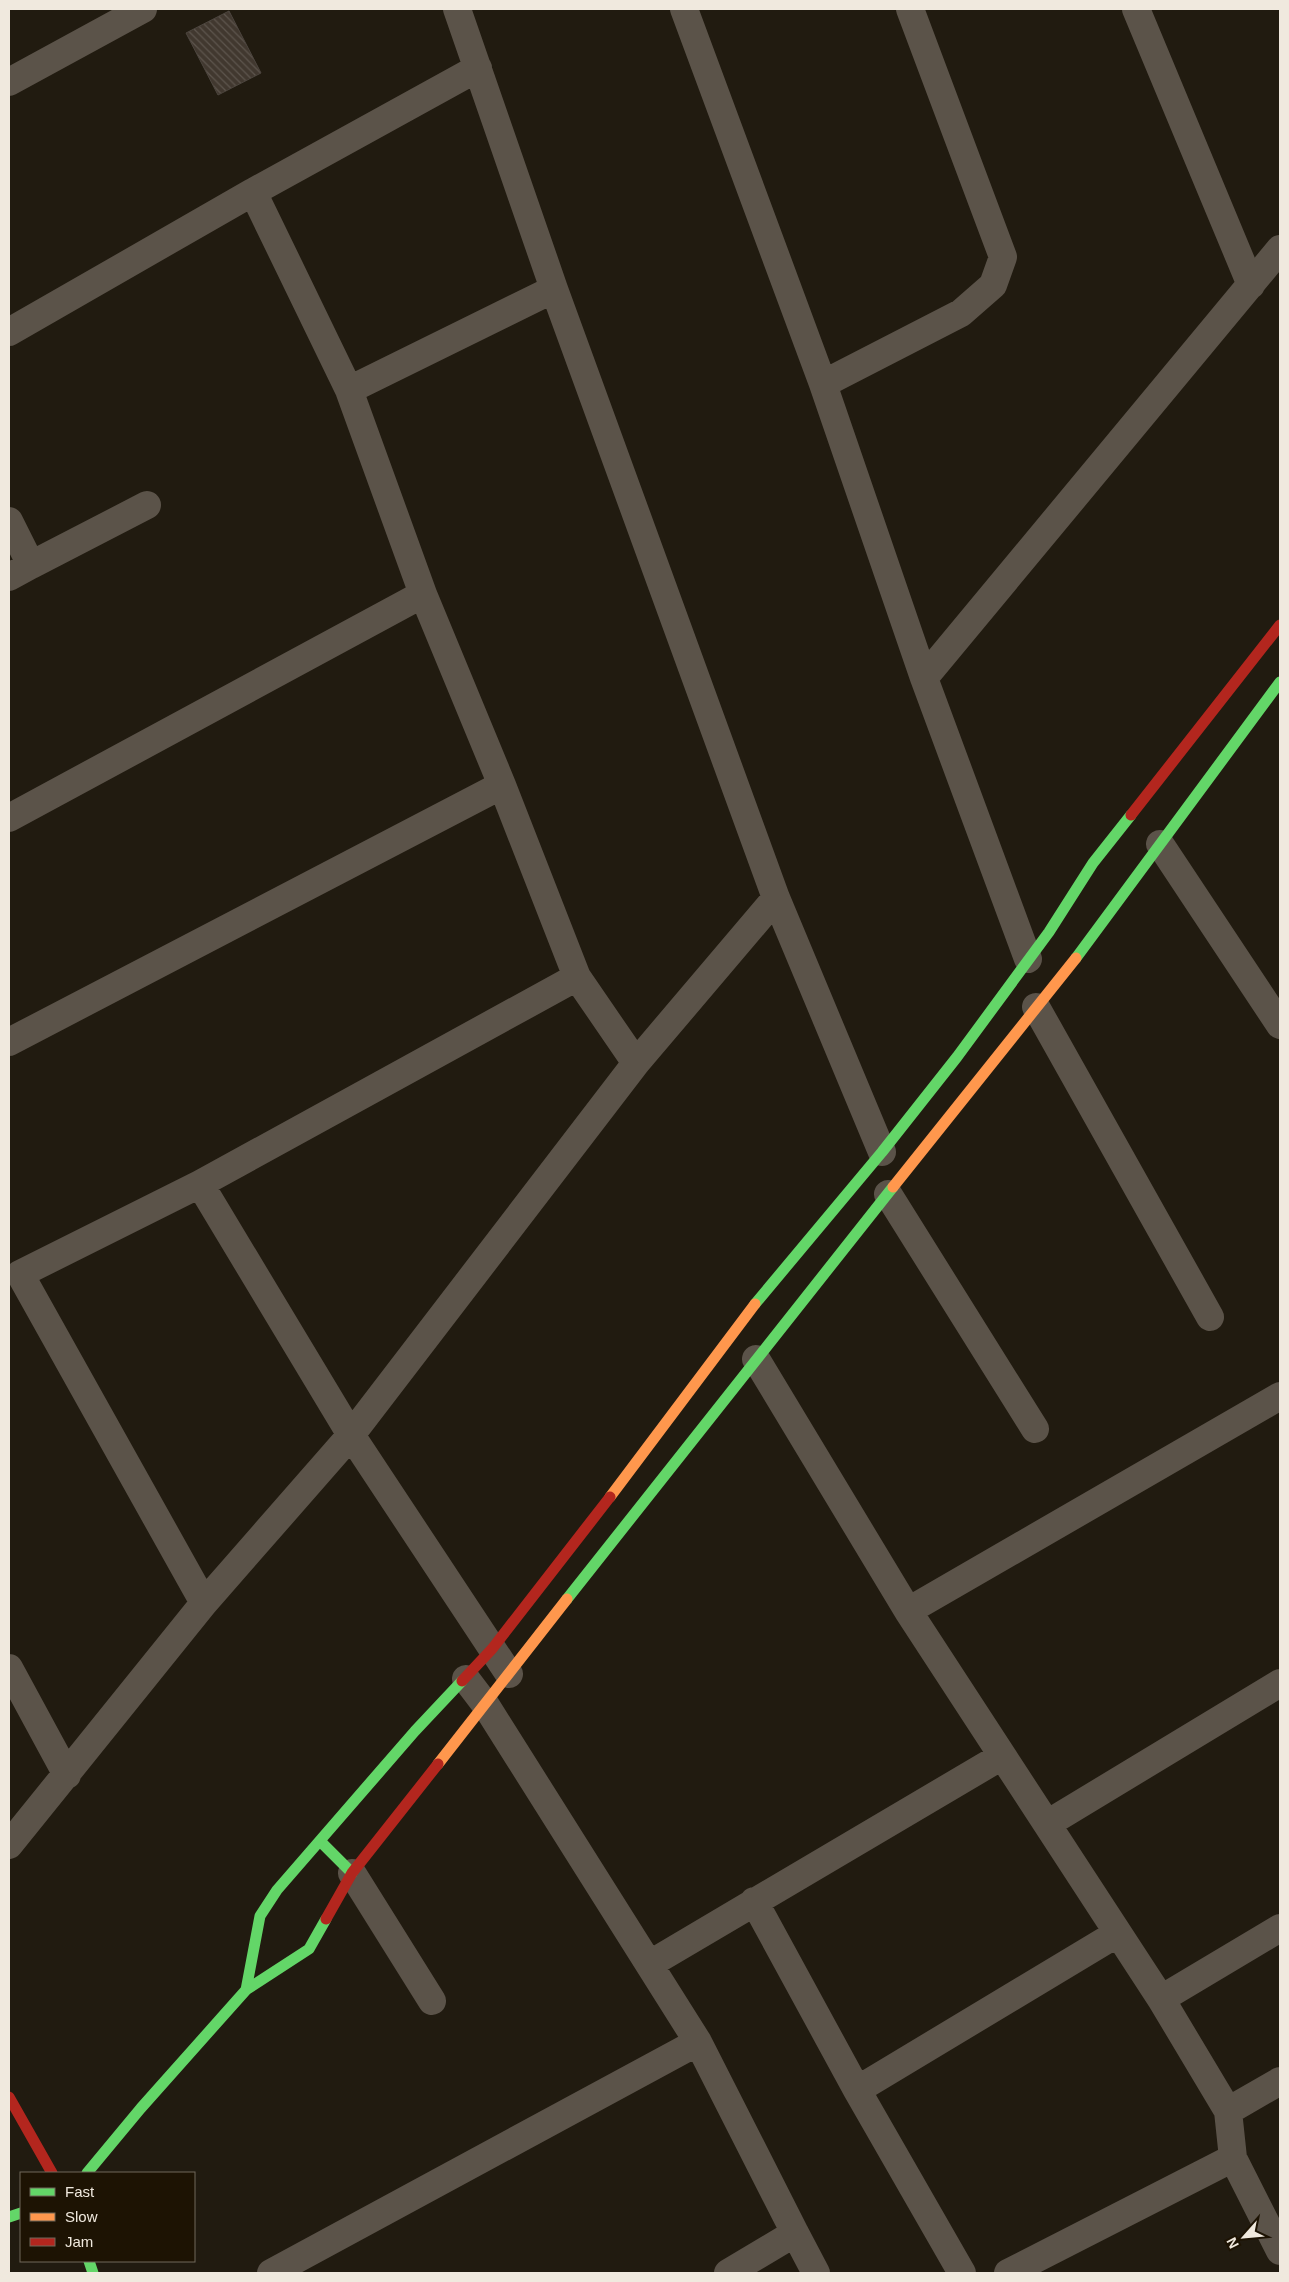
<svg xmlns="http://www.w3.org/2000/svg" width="1289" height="2282" font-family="Helvetica,sans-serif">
  <defs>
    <pattern id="building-back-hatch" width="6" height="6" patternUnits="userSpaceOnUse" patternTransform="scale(1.25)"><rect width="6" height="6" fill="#41382f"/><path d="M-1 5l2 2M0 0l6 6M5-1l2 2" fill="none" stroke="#5d554d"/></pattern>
  </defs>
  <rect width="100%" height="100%" fill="#211b10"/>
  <!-- building -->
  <path fill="url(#building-back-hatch)" stroke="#4c453e" d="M229 11 261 73 218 95 186 33Z"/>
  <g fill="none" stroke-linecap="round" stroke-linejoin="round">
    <!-- street -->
    <path stroke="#5b5349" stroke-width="28" d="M457 9 554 289 776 898 882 1152
      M684 9 823 384 924 678 1028 959
      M1136 9 1251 285
      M478 68 253 192 349 390 554 289
      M9 82 143 9
      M9 332 253 192
      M823 384 961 313 993 285 1003 257 910 9
      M349 390 423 594
      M9 521 31 565 9 577
      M31 565 147 505
      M924 678 1280 249
      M9 818 423 594 502 785 577 977 636 1063
      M1160 844 1280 1025
      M1036 1007 1210 1317
      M9 1042 502 785
      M200 1184 351 1435 509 1674
      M888 1194 1035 1429
      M756 1359 908 1611 1280 1396
      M204 1603 20 1274 200 1184 577 977
      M908 1611 1161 1999 1228 2111 1233 2158 1280 2251
      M9 1668 67 1775
      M1047 1824 1280 1683
      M9 1845 204 1603 351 1435 636 1063 776 898
      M352 1873 432 2001
      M754 1901 857 2090 962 2273
      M650 1964 1002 1756
      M1161 1999 1280 1928
      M698 2042 795 2233
      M857 2090 1118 1933
      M1228 2111 1280 2081
      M271 2273 698 2042 485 1704 466 1679
      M728 2273 795 2233 816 2273
      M1008 2273 1233 2158"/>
    <!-- fast -->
    <path stroke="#63d668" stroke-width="11" d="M1076 958 1280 682
      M755 1304 882 1152 957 1057 1049 932 1093 863 1131 815
      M567 1599 893 1187
      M320 1841 352 1873
      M246 1990 260 1916 277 1890 415 1731 462 1681
      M87 2173 141 2108 246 1990 309 1949 326 1919
      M9 2217 21 2213
      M89 2261 93 2273"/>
    <!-- slow -->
    <path stroke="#ff974d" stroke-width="11" d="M893 1187 1076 958
      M610 1497 755 1304
      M438 1764 567 1599"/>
    <!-- jam -->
    <path stroke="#b3261e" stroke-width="11" d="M1131 815 1280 625
      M462 1681 492 1649 610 1497
      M326 1919 352 1873 438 1764
      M9 2097 52 2173"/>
  </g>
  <!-- border -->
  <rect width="1289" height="2282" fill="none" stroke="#f0e9de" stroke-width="20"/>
  <!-- legend -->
  <rect x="20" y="2172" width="175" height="90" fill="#1d1303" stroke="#71695b"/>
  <rect x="30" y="2188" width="25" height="8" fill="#63d668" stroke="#71695b"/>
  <text x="65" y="2197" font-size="15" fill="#f0e9de">Fast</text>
  <rect x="30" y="2213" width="25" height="8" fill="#ff974d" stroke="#71695b"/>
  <text x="65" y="2222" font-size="15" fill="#f0e9de">Slow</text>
  <rect x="30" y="2238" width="25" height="8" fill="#b3261e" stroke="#71695b"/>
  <text x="65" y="2247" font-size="15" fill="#f0e9de">Jam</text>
  <!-- north arrow -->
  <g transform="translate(1244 2237) rotate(243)" stroke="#1d1303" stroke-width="4" paint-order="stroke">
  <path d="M0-4L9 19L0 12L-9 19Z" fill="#f0e9de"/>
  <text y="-8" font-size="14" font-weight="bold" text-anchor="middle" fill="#f0e9de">N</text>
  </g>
</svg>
